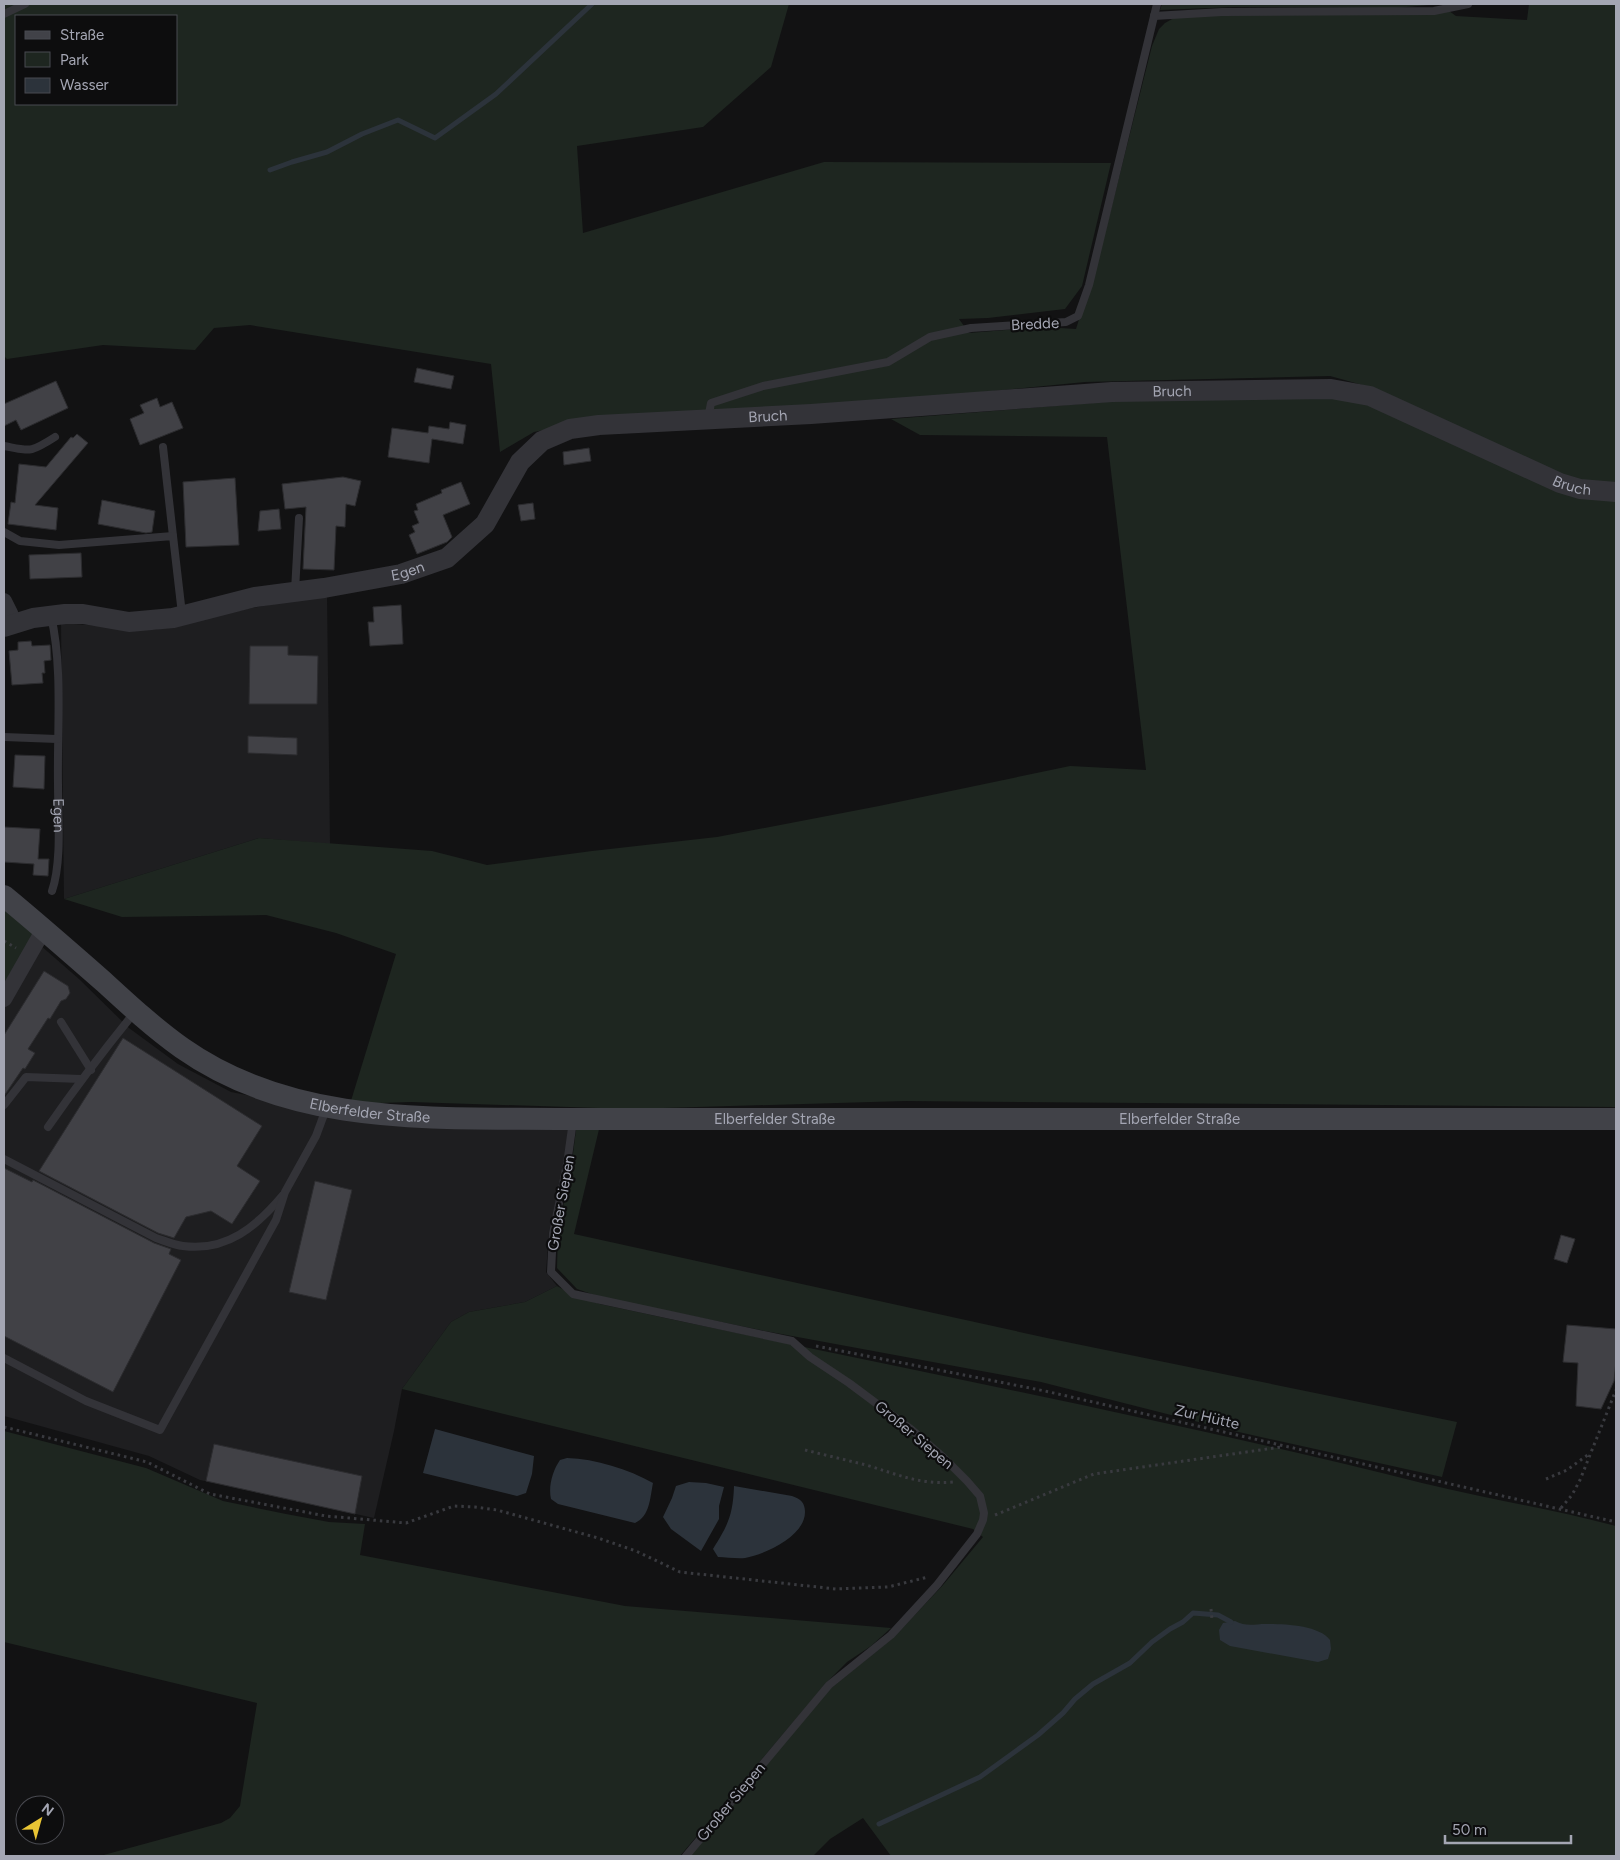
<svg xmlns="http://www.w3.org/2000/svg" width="1620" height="1860" font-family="Figtree,sans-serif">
  <rect width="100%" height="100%" fill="#121213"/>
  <!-- built -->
  <path fill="#1e1e20" d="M327 594 330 844 259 838 64 899 61 623 154 630 247 609Z
    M40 945 79 979 129 1028 178 1064 231 1092 341 1114 571 1121 564 1165 549 1232 546 1272 557 1286 525 1302 469 1312 451 1322 402 1389 394 1431 374 1518 200 1480 149 1456 4 1416V1007Z"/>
  <!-- green -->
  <path fill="#1e2620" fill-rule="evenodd" d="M4 4H789L771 67 703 127 577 146 583 233 824 162 1111 163 1082 286 1065 309 988 318 959 319 969 333 1044 327 1076 329 1101 249 1152 46 1159 29 1165 23 1174 18 1224 15 1368 14 1449 11 1456 16 1527 20 1529 4H1616V485L1569 479 1377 389 1330 376 1085 382 963 394 588 421 534 432 500 452 491 364 250 325 214 328 195 350 103 345 7 359 4 356ZM16 16H176V104H16Z
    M1162 4H1440L1396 8 1234 7 1160 10Z
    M1168 397 1359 398 1616 499V1107L905 1101 630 1109 411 1102 350 1104 396 954 336 933 266 915 122 917 64 899 259 838 432 851 487 865 592 851 717 837 879 806 1070 766 1146 770 1107 437 920 435 891 419Z
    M4 906 36 932 4 986Z
    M601 1121 574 1234 1047 1338 1457 1422 1442 1477 1234 1431 1041 1382 765 1331 600 1297 577 1289 557 1268 558 1232 572 1162 577 1122Z
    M557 1286 575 1296 600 1304C874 1363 1150 1415 1422 1483 1487 1499 1552 1509 1616 1526V1856H891L863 1818 830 1839 813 1856H690L831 1688 893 1638 943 1585 983 1537 973 1529 402 1389 451 1322 469 1312 525 1302Z
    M4 1431 146 1468 223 1501 286 1514 329 1522 365 1524 360 1555 625 1606 891 1628 871 1646 847 1662 827 1682 680 1856H100L221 1823 230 1818 240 1806 257 1703 4 1642Z"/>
  <!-- water -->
  <path fill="#2c333b" d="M435 1429 534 1456 532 1474 526 1493 517 1496 423 1473Z
    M567 1458C596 1459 628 1469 653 1483 650 1498 650 1516 635 1523L558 1504 551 1499C548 1486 553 1470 560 1460Z
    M689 1482 706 1483 724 1487 719 1506V1519L701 1551 671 1529 663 1517 672 1498 676 1486Z
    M734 1486 792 1496C801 1499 805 1503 805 1512 805 1536 766 1554 745 1558 737 1559 726 1557 718 1557L713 1549C728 1525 733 1515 734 1486Z
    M1235 1621C1246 1627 1254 1624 1266 1624 1284 1624 1319 1625 1330 1640L1331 1649 1328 1659 1318 1662 1230 1646 1220 1640 1219 1630 1223 1623Z"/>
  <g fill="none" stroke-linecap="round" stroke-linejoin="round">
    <!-- stream -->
    <path stroke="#2c333b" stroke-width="5" d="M270 170 292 162 327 152 362 134 398 120 435 138 496 94 592 4
      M879 1824 980 1777 1038 1735 1063 1713 1075 1699 1093 1684 1130 1663 1152 1642 1170 1629 1183 1622 1193 1613 1218 1615 1231 1622"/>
  </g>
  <!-- building -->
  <path fill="#414146" stroke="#2c2c2f" d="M417 368 454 376 451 389 414 382Z
    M56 381 68 408 21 430 16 420 4 426V404Z
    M157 398 160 407 172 402 183 428 140 445 130 419 144 413 140 405Z
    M450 422 466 425 463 444 432 439 429 463 388 457 392 428 428 433 429 426 449 429Z
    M77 434 88 443 35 505 58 508 56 530 8 524 11 502 15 503 19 464 46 467 71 437 73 438Z
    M589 448 591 461 564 465 563 452Z
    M343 477 361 481 355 506 346 504 345 527 336 526 334 570 303 569 306 507 285 509 282 484Z
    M235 478 239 545 186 547 183 482Z
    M461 482 470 504 443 515 452 537 447 542 417 554 409 535 415 532 412 526 419 523 414 511 418 510 416 504 442 493 441 490Z
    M102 500 155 511 152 532 146 533 98 524Z
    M533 503 535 519 521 521 518 505Z
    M279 509 281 529 258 531 260 511Z
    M81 553 82 577 30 579 29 555Z
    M401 605 403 644 370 646 368 622H374L373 607Z
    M31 641 32 646 50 645 51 660 44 661 45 673H42L43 683 12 685 9 651 18 650V642Z
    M250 646H288V655L318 656 317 704H249Z
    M248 736 297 738V755L248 753Z
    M15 755 45 756 44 789 13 787Z
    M4 827 40 829 38 859H49L48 876 33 875 34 864 4 862Z
    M44 971 68 986 70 993 66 999 61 1001 50 1019 48 1018 28 1049 35 1053 25 1069 23 1068 4 1096V1035Z
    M123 1038 262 1126 237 1166 260 1181 232 1224 211 1211 186 1217 174 1238 158 1233 39 1171Z
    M4 1168 32 1182 33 1180 154 1243 171 1249 169 1254 181 1260 113 1392 4 1336Z
    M315 1181 352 1190 326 1300 289 1292Z
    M1561 1235 1575 1239 1567 1263 1554 1259Z
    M1567 1325 1616 1329V1361L1614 1381 1601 1409 1576 1406 1578 1363 1563 1362Z
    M214 1444 362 1476 355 1514 206 1481Z"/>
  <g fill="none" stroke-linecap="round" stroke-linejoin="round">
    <!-- path -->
    <path stroke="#393a3f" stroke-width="3" stroke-dasharray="2.5 4" stroke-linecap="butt" d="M4 941 16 948
      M816 1346 1045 1391 1616 1522
      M4 1427 147 1462 210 1494 326 1516 406 1523 454 1506 475 1507 497 1510 598 1538 636 1551 680 1572 836 1589 888 1587 928 1577
      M805 1450C825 1455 846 1460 866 1465 897 1474 919 1485 953 1482
      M1546 1479 1567 1470 1589 1454
      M1561 1508 1572 1495 1580 1480 1616 1390
      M995 1515 1094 1474 1281 1447
      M1211 1609 1212 1620"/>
    <!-- service -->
    <g stroke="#333338" stroke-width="8">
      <path d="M4 14 25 4"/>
      <path d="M1154 16 1222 12 1434 11 1468 4"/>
      <path d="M708 419 711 403 763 386 888 362 930 337 971 328 1066 322 1078 316 1089 285 1157 4"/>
      <path d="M4 446C31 451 30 453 55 437"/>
      <path d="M163 447 173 536"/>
      <path d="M4 532 20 541 59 545 173 536 182 614"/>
      <path d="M295 591 299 518"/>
      <path id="s1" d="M51 616C63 667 57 731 58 784 58 816 62 862 52 891"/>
      <path d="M4 737 57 739"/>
      <path d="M61 1022 91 1070"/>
      <path d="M4 1105 26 1077 81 1079"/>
      <path d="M573 1121 567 1164 553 1233 551 1272 573 1294 792 1341 810 1357 849 1383 912 1430 943 1457 967 1481 980 1496 984 1513 983 1520 977 1534 937 1585 891 1635 829 1685 686 1856"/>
      <path d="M48 1127C75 1088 104 1050 134 1013"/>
      <path d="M4 1159 156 1238C165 1241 174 1245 183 1246 227 1252 257 1226 283 1195"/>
      <path d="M4 1358 86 1401 160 1430 276 1220 285 1192 316 1136 326 1109"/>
    </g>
    <!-- minor -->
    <path stroke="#333338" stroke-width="16" d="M4 601 10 613 14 624
      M4 999 44 929"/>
    <!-- tertiary -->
    <path stroke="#333338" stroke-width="20" id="s2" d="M4 627 33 618 65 614H83L129 622 173 618 255 597 324 588 401 574 447 558 485 524 520 462 542 441 570 429 599 425 811 414 1112 392 1331 389 1370 396 1560 483 1580 489 1616 492"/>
    <!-- secondary -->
    <path stroke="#414248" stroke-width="22" id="s3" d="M4 896C38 924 71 953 104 982 129 1005 154 1028 182 1048 297 1129 440 1117 573 1119H1616"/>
  </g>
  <g text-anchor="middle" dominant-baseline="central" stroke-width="4.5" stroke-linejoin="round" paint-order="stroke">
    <!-- street labels -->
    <g font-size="15" fill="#a4a6b3" stroke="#0d0d0e">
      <text transform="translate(1035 324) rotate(-3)">Bredde</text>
      <text stroke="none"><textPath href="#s2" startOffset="1239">Bruch</textPath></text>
      <text stroke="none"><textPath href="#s2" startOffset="834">Bruch</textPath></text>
      <text stroke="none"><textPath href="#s2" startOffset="1659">Bruch</textPath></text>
      <text stroke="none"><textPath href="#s2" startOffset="411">Egen</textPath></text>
      <text stroke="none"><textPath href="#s1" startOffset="200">Egen</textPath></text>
      <text stroke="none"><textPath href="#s3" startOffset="435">Elberfelder Straße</textPath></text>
      <text stroke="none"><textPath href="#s3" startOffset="840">Elberfelder Straße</textPath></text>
      <text stroke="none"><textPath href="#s3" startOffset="1245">Elberfelder Straße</textPath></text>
      <text transform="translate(561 1203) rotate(-80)">Großer Siepen</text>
      <text transform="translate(1207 1417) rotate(13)">Zur Hütte</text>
      <text transform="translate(914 1435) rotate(40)">Großer Siepen</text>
      <text transform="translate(731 1802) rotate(-50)">Großer Siepen</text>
    </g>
  </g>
  <!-- border -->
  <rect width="1620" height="1860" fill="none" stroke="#a4a6b3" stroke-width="10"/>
  <!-- legend -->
  <rect x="15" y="15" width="162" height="90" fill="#0d0d0e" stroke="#494a50"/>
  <rect x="25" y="31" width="25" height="8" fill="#414248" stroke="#494a50"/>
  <text x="60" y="40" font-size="15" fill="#a4a6b3">Straße</text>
  <rect x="25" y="52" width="25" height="15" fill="#1e2620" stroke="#494a50"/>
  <text x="60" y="65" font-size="15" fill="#a4a6b3">Park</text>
  <rect x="25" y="78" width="25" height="15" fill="#2c333b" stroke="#494a50"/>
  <text x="60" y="90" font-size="15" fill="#a4a6b3">Wasser</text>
  <!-- north arrow -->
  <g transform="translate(40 1820) rotate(37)"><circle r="24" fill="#0d0d0e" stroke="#494a50"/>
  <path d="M0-4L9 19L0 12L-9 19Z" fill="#e9c534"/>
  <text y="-8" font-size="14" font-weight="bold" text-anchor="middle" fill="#a4a6b3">N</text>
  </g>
  <!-- scale -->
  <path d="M1445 1835v8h126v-8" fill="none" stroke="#a4a6b3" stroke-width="2.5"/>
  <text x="1452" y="1835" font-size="15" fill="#a4a6b3" stroke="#0d0d0e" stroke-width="4" paint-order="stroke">50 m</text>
</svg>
